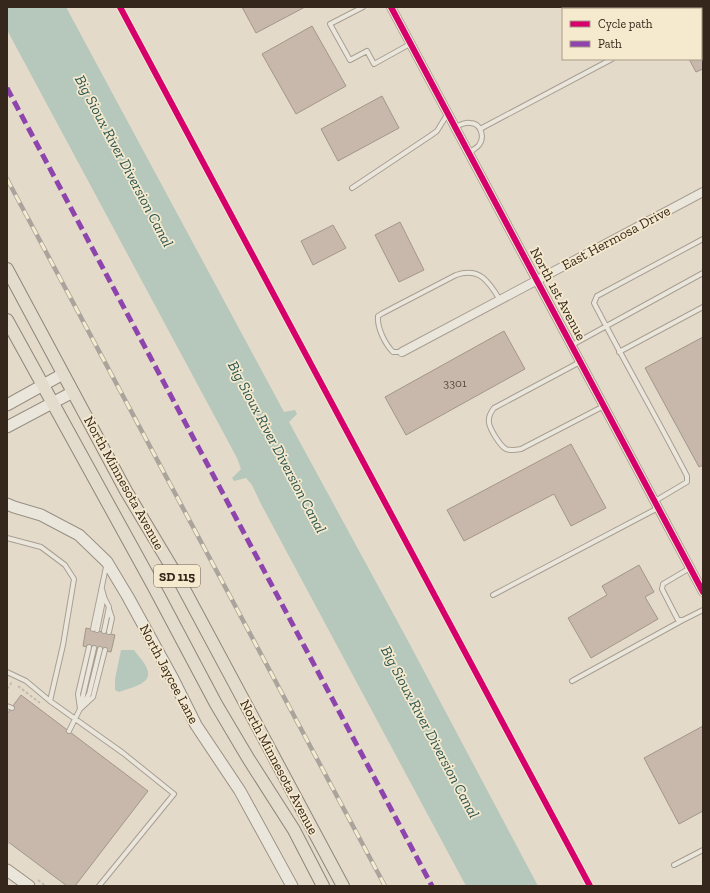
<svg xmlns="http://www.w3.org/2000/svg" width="710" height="893" font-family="'Zilla Slab',serif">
  <rect width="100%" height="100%" fill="#e4daca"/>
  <!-- water -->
  <path fill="#b6c8bc" d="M7 7H66L284 412 295 410 297 414 289 422 407 639 538 886H466L261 504 252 485 246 478 234 481 232 478 241 469 237 458 7 30Z
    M121 650H134C138 656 145 662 147 669 154 684 129 688 119 692L115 690V679Z"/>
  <!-- building -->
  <path fill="#c7b8ab" stroke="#a3968a" d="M242 7H305L256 33Z
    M662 7H703V69L696 72 689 59H701V9H663Z
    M312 26 346 86 296 114 262 54Z
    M382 96 399 128 338 161 321 129Z
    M400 222 424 270 399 282 375 235Z
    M333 225 346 248 313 265 301 241Z
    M504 331 525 369 406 435 385 397Z
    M703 337V465L699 467 645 368Z
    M571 444 606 508 571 526 554 494 464 541 447 510Z
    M639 565 654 592 645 597 658 619 591 658 568 618 607 595 602 586Z
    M86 628 115 635 111 652 83 646Z
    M21 695 148 791 75 886H67L7 841V714Z
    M703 726V811L679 824 644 758Z"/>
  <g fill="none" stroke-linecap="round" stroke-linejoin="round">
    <!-- service casing -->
    <g stroke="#a89f93" stroke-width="6">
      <path id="service" d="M363 7 330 24 350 60 367 51 374 64 410 44
        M455 127C460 125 465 122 470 123 481 123 485 137 479 145 477 148 472 150 469 153
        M480 129 612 59
        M352 188 430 136 437 131 448 113
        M572 345 703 273
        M402 352H393C385 344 377 328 378 316L383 313 456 275C480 267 489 282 500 300
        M619 352 703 307
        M580 362 494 408C490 413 488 417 489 423 490 429 500 446 506 449 511 451 516 450 521 449L604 406
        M655 501 687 482V476C657 418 624 361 594 303L597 296 703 239
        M7 538 41 547 65 565 74 579 63 645 50 701
        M690 568 663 584 662 589 678 620H683L703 610
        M493 595 658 508
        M93 629 106 567
        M97 630 104 596 102 589
        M104 631 109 607 104 597
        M109 632 112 618 109 609
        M7 672 26 681 50 701 123 753 174 794 99 886
        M572 681 683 620
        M84 703 89 694 100 649
        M81 704 94 648
        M7 706 12 708
        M80 709 93 697 105 650
        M69 731 80 709 78 694 89 647
        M674 865 703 850"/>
    </g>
    <!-- minor casing -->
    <g stroke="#a89f93" stroke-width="10">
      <path id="minor" d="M391 7 703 592
        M402 352 703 192"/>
    </g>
    <!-- secondary casing -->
    <g stroke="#988f83" stroke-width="13">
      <path id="secondary" d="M7 405 63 374
        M7 427 73 392
        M7 504 14 507 41 515 79 535 107 562 128 597 173 679 196 725 240 791 292 886
        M7 870 29 886"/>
    </g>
    <!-- primary casing -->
    <g stroke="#8e857a" stroke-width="14">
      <path id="primary" d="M7 269 126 491 177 576 343 886
        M7 320 154 587 216 704 248 758 294 830 323 886"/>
    </g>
    <!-- path -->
    <path stroke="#c3bcb3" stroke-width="2" stroke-dasharray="3 2" stroke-linecap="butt" d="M18 686 40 703
      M7 689 12 682
      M7 844 9 842
      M38 880 46 886"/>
    <!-- service -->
    <use href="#service" stroke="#ebe6dc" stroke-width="4"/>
    <!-- minor -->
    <use href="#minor" stroke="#ebe6dc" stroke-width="8"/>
    <!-- secondary -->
    <use href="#secondary" stroke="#ebe6dc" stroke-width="11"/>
    <!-- primary -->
    <use href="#primary" stroke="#e3dccd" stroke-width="12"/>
    <!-- rail casing -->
    <g stroke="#aaa49c" stroke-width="4.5">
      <path id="rail" d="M7 179 385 886"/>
    </g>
    <!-- rail -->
    <use href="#rail" stroke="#f5e9ce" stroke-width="3" stroke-dasharray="9" stroke-linecap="butt"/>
    <!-- quiet -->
    <path stroke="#8e44ad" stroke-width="5" stroke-dasharray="10 5" stroke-linecap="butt" d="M7 88 432 886"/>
    <!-- cycleway casing -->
    <g stroke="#f5e9ce" stroke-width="8">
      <path id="cycleway" d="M120 7 590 886
        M391 7 703 592"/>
    </g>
    <!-- cycleway -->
    <use href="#cycleway" stroke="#d6006c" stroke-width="6"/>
  </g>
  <g text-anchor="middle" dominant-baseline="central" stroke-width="3.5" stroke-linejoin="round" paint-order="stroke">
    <!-- number labels -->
    <g font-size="12" fill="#5a4b40">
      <text x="455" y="383">3301</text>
    </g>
    <!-- shield labels -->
    <rect fill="#f5e9ce" stroke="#6f6151" stroke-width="1" x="154" y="565" width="46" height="22" rx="3"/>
    <g font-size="13" font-weight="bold" fill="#36271c">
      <text x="177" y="576">SD 115</text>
    </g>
    <!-- street labels -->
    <g font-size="14" fill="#36271c" stroke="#f5e9ce">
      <text transform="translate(616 238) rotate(-28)">East Hermosa Drive</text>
      <text transform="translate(558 294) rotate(62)">North 1st Avenue</text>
      <text transform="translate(124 483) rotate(61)">North Minnesota Avenue</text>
      <text transform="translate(169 674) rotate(62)">North Jaycee Lane</text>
      <text transform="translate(279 767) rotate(62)">North Minnesota Avenue</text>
    </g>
    <!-- water labels -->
    <g font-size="15" font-style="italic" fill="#2b5652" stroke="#f5e9ce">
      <text transform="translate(124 161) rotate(62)">Big Sioux River Diversion Canal</text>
      <text transform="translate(277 447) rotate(62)">Big Sioux River Diversion Canal</text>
      <text transform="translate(430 732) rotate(62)">Big Sioux River Diversion Canal</text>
    </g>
  </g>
  <!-- border -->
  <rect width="710" height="893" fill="none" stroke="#36271c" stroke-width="16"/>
  <!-- legend -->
  <rect x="562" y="8" width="140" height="52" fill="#f5e9ce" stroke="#a99b87"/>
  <rect x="570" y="21" width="20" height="6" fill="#d6006c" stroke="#a99b87"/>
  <text x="598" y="28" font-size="12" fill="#36271c">Cycle path</text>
  <rect x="570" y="41" width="20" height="6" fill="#8e44ad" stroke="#a99b87"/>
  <text x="598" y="48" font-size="12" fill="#36271c">Path</text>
</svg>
